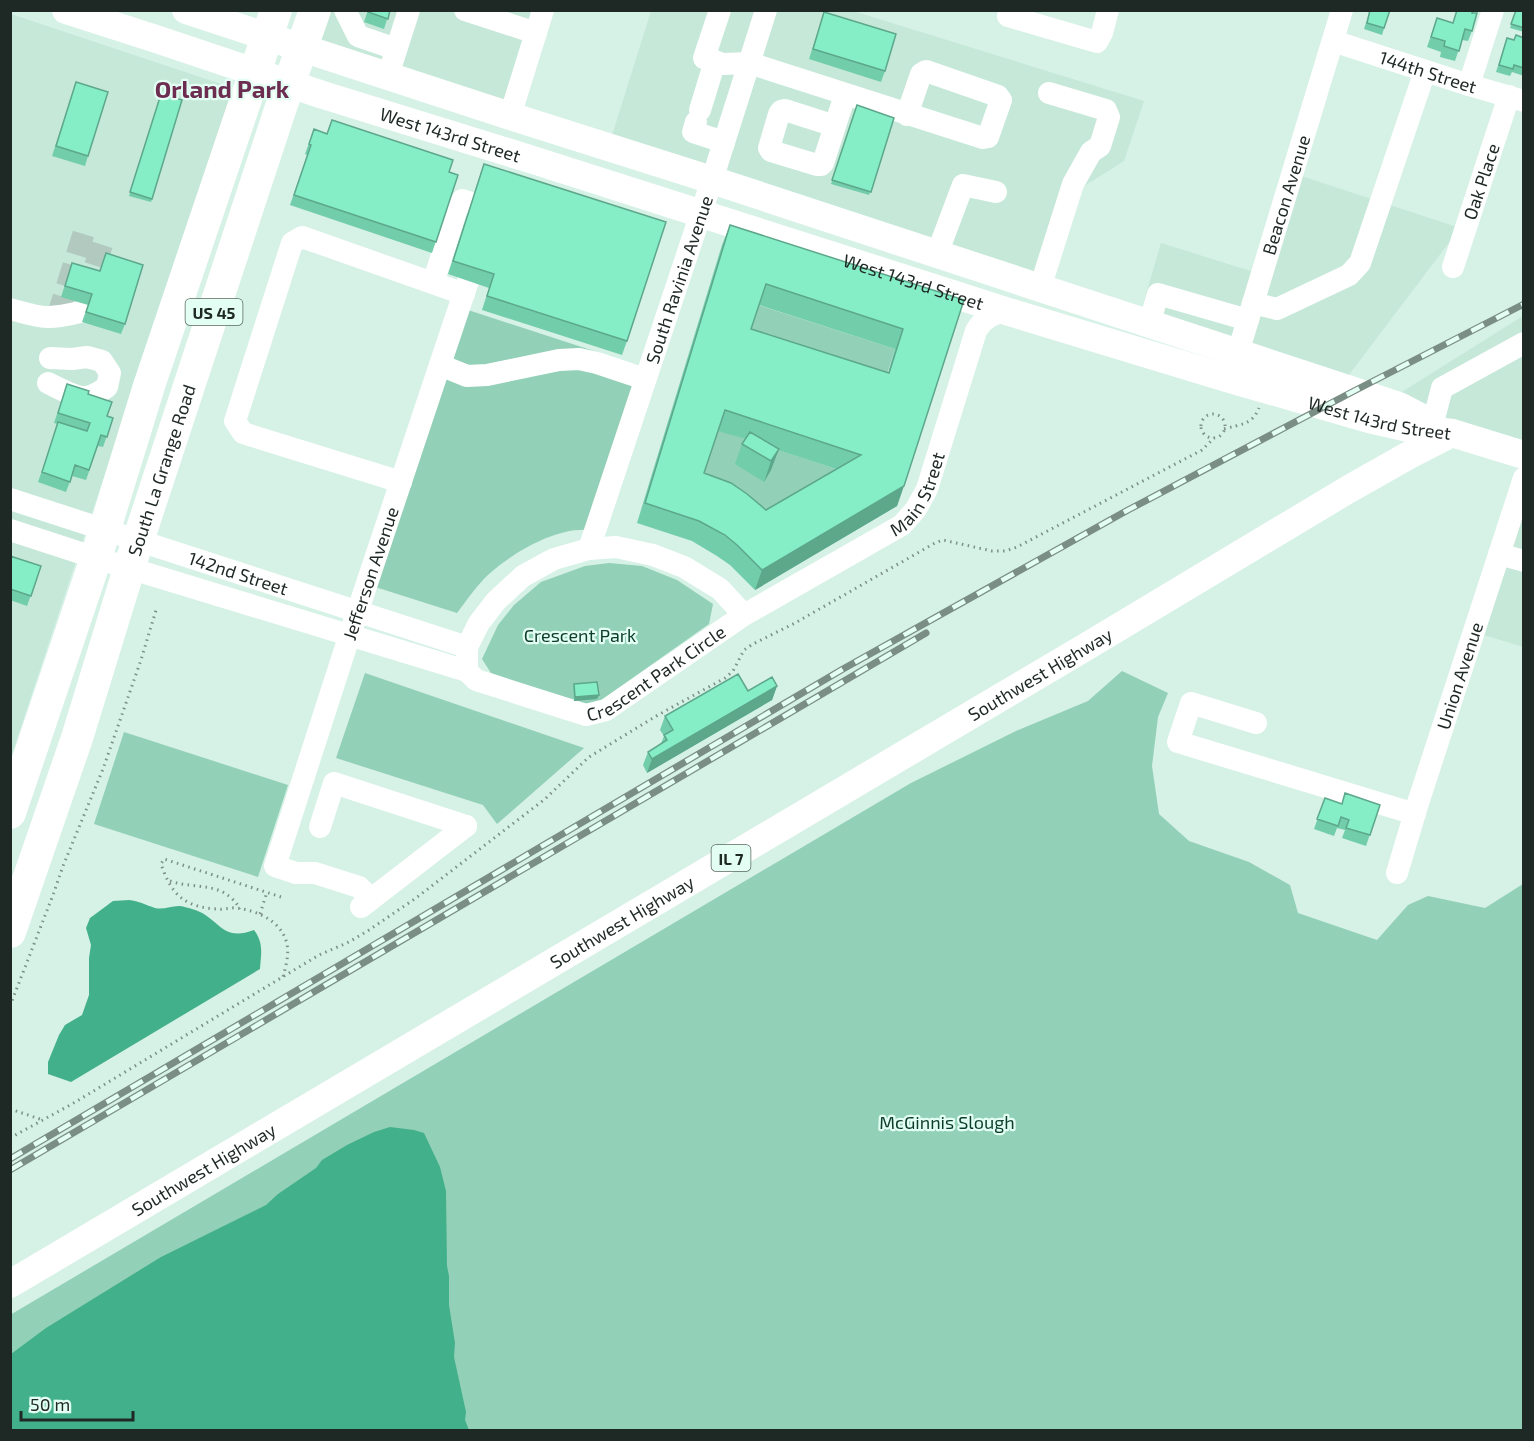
<svg xmlns="http://www.w3.org/2000/svg" width="1534" height="1441" font-family="'Exo 2',sans-serif">
  <rect width="100%" height="100%" fill="#d6f1e6"/>
  <!-- built -->
  <path fill="#c5e8d9" d="M319 11H540L508 112 307 46Z
    M651 11H762L709 176 609 145Z
    M769 11H853L1144 101 1124 161 1081 188 1050 289 716 179Z
    M11 14 233 88 11 757Z
    M1295 174 1460 228 1342 384 1241 351Z
    M1161 243 1260 274 1237 350 1139 318Z
    M1523 316V450L1389 400Z
    M1523 485V647L1484 635Z"/>
  <!-- green -->
  <path fill="#92d0b7" d="M758 305 895 349 881 393 744 349Z
    M462 308 643 367 589 530C556 527 514 552 489 574 477 585 467 600 457 613L369 585Z
    M718 430 854 475 759 530 697 494Z
    M609 563 642 566 677 580 713 604 709 624 600 701 587 706 555 696 491 673 482 659 498 625 514 605 541 582 585 566Z
    M1122 671 1168 693 1158 717 1152 766 1159 814 1189 841 1249 862 1290 885 1298 913 1377 940 1408 905 1428 896 1485 908 1523 884V1430H11L10 1315 911 783 1016 731 1088 701Z
    M365 673 584 748 497 824 483 805 336 758Z
    M124 732 288 785 258 877 94 824Z"/>
  <!-- water -->
  <path fill="#43b08c" d="M129 900C139 901 146 905 155 908 163 910 171 906 179 906 183 906 188 908 192 909 219 916 220 943 254 930 264 943 261 954 260 969L71 1082 48 1074V1062L59 1035 65 1025 82 1015 89 995V958L91 945 86 928 90 918 113 901Z
    M390 1127 414 1130 424 1133 440 1167 446 1191 447 1266 449 1276V1305L455 1343 454 1357 466 1412 465 1420 469 1430H11V1354L46 1328 161 1257 266 1205 278 1194 316 1168 322 1160 347 1145 374 1132Z"/>
  <g fill="none" stroke-linecap="round" stroke-linejoin="round">
    <!-- minor-tunnel -->
    <path stroke="#b1c9bf" stroke-width="22" stroke-dasharray="22 11" stroke-linecap="butt" d="M85 297 105 235
      M57 318 85 229"/>
    <!-- path -->
    <path stroke="#7d9088" stroke-width="3" stroke-dasharray="1.5 4.5" stroke-linecap="butt" d="M1201 426a12 12 0 1 1 24 0a12 12 0 1 1-24 0Z
      M1224 429C1241 424 1252 425 1259 408
      M170 881C196 890 223 880 240 909
      M281 897 164 859 161 864C165 876 172 892 183 899 192 906 208 909 219 909 225 910 231 907 237 908 259 911 282 922 287 944 289 955 286 966 283 977
      M260 914 267 892
      M10 1006 53 895 63 866 103 769 141 660 157 607
      M10 1109 43 1120
      M10 1138 72 1104 319 955 349 942 369 930 416 898 545 799 589 757 658 715 725 678 733 671 744 650 753 644 795 623 935 543 943 540 992 551H1005L1017 547 1202 450 1214 438"/>
    <!-- minor -->
    <g stroke="#fff" stroke-width="22">
      <path d="M345 10 358 36 396 49"/>
      <path d="M465 10 536 33"/>
      <path d="M720 10 704 58 723 64 749 63 983 138 988 137 1001 100 998 96 926 71 921 74 907 115"/>
      <path d="M1008 16 1097 42 1102 33 1108 10"/>
      <path id="s1" d="M1333 41 1469 85 1524 101"/>
      <path d="M392 63 409 10"/>
      <path d="M1469 85 1493 10"/>
      <path d="M700 110 715 61"/>
      <path d="M510 116 543 10"/>
      <path d="M696 122 693 132 724 142"/>
      <path d="M835 126 785 110 781 111 779 114 769 148 771 151 817 165H821L823 163 845 95"/>
      <path d="M937 254 963 185 996 192"/>
      <path id="s2" d="M1453 267 1509 96"/>
      <path d="M433 283 457 208 462 200 471 203"/>
      <path d="M1040 288 1073 184 1091 152 1100 146 1109 117 1106 110 1049 93"/>
      <path d="M1253 303 1277 309 1349 275 1360 263 1425 71"/>
      <path d="M10 309C41 318 48 320 80 312"/>
      <path d="M1149 324 1158 294 1248 320"/>
      <path d="M440 365 467 376 487 375 559 360 579 359 597 363 645 379"/>
      <path id="s3" d="M1233 369 1342 10"/>
      <path d="M48 383C57 387 76 398 85 397 93 397 101 391 107 387L110 373 102 361 87 357 72 359 50 358"/>
      <path d="M1431 430 1442 388 1524 343"/>
      <path d="M401 482 243 433 235 421 292 243 302 237 464 294"/>
      <path id="s4" d="M10 499 467 647"/>
      <path d="M10 530 96 558 467 671"/>
      <path id="s5" d="M589 549 712 180 766 10"/>
      <path d="M1499 554 1524 561"/>
      <path id="s6" d="M744 615 720 589 684 567 653 555 616 547 589 549 554 559 523 576 496 601 479 623 467 647V671L476 680 586 715 606 710 744 615 902 525 916 509 927 489 976 331C983 318 995 312 1009 312"/>
      <path d="M1256 723 1191 703 1178 742 1415 814"/>
      <path d="M320 827 334 783 466 826"/>
      <path id="s7" d="M1397 873 1417 806 1524 478"/>
      <path id="s8" d="M371 899 359 887 315 873H296L275 866 350 634 468 281"/>
      <path d="M361 907 466 826"/>
    </g>
    <!-- major -->
    <g stroke="#fff" stroke-width="28">
      <path id="s9" d="M66 10 156 39 323 95 533 160 1009 312 1230 379 1369 419 1404 427 1452 433 1524 455"/>
      <path d="M186 10 510 116 712 180 1354 391 1399 406 1426 420"/>
      <path id="s10" d="M10 1284 1084 648 1349 489 1411 454 1452 433"/>
    </g>
    <!-- highway -->
    <g stroke="#fff" stroke-width="32">
      <path d="M10 813 96 558 149 386 276 10"/>
      <path id="s11" d="M10 932 77 738 133 556 280 110 315 10"/>
    </g>
    <!-- rail casing -->
    <g stroke="#7b8e86" stroke-width="7">
      <path id="rail" d="M10 1159 843 669 1128 510 1354 391 1524 304
        M10 1170 926 633"/>
    </g>
    <!-- rail -->
    <use href="#rail" stroke="#e3fff3" stroke-width="4.5" stroke-dasharray="14" stroke-linecap="butt"/>
  </g>
  <!-- wall -->
  <path fill="#72cdab" fill-rule="evenodd" d="M368 10H390L384 29 364 22Z
    M1370 10H1390L1382 35 1364 29Z
    M1524 10V32L1510 28 1516 11Z
    M824 12 885 71 881 82 809 59Z
    M1472 13V31L1468 41 1462 40 1455 61 1440 57 1441 52 1427 47 1437 18 1453 23Z
    M1507 38 1514 40 1524 38V76L1512 72 1510 76 1496 72Z
    M76 82 88 156 85 166 52 156Z
    M161 94 152 199 151 202 129 196Z
    M857 105 894 118 869 195 831 184Z
    M314 129 458 175 432 253 290 205 307 155 305 154Z
    M484 164 627 341 622 355 482 310 489 288 448 274Z
    M730 225 964 300 897 506 755 590 730 565 717 556 692 541 637 523 722 245ZM759 305 895 349 888 373 751 329ZM718 431 745 439 742 444 735 464 764 482 771 470 778 450 836 469 766 510 704 473Z
    M106 253 125 324 121 334 82 322 88 305 61 297 72 263 100 271Z
    M67 384 88 394 107 416 113 418 103 447 98 446 86 480 72 476 66 492 38 482 58 424 54 423Z
    M10 556 41 566 27 606 10 600Z
    M574 684 599 695 597 699 574 701 573 687Z
    M777 686 772 700 647 773 643 765 648 752 661 744 664 736 660 730 665 716Z
    M1325 798 1341 804 1380 805 1366 846 1342 838 1345 830 1337 828 1334 836 1314 829Z"/>
  <!-- shaded-wall -->
  <path fill="#5da78b" d="M779 449 771 470 764 482 771 461Z
    M904 486 897 506 755 590 762 570Z
    M777 686 772 700 647 773 652 759Z
    M599 695 597 699 574 701 575 697Z"/>
  <!-- building -->
  <path fill="#85eec7" stroke="#5da78b" stroke-width="1.5" fill-rule="evenodd" d="M368 10H390L388 19 368 12Z
    M1370 10H1390L1384 28 1367 23Z
    M1457 10H1473L1472 13H1477L1472 31 1465 29 1459 51 1444 46 1445 41 1431 37 1437 18 1453 23Z
    M1516 10H1524V28L1511 24Z
    M824 12 896 34 885 71 813 49Z
    M1516 35 1524 38V68L1514 65 1513 69 1499 65 1507 38 1514 40Z
    M76 82 108 92 88 156 56 146Z
    M161 94 182 100 152 199 130 192Z
    M857 105 894 118 871 192 832 180Z
    M332 120 453 160 449 172 458 175 436 242 294 195 311 145 309 144 314 129 327 134Z
    M484 164 666 222 627 341 487 296 494 274 453 261Z
    M730 225 964 300 904 486 762 570 737 545 725 535 699 521 645 503ZM766 284 903 329 889 373 751 329ZM725 410 861 455 766 510 747 494 731 483 704 473Z
    M106 253 143 265 125 324 86 312 92 294 65 286 72 263 100 271Z
    M67 384 89 391 88 394 112 402 107 416 113 418 107 437 101 435 89 470 75 465 70 482 42 472 58 422 87 431 90 423 58 413Z
    M750 432 779 449 771 461 742 444Z
    M10 556 41 566 31 596 10 589Z
    M738 674 748 691 772 677 777 686 652 759 648 752 667 740 664 735 673 730 665 716Z
    M597 682 599 695 575 697 574 684Z
    M1345 793 1380 805 1370 835 1346 828 1349 820 1341 817 1338 826 1317 819 1325 798 1342 804Z"/>
  <g text-anchor="middle" dominant-baseline="central" stroke-width="4.5" stroke-linejoin="round" paint-order="stroke">
    <!-- shield labels -->
    <g fill="#e3fff3" stroke="#596862" stroke-width="1.5">
      <rect x="185.5" y="299" width="57" height="26" rx="4.5"/>
      <rect x="711.5" y="845" width="39" height="26" rx="4.5"/>
    </g>
    <g font-size="16" font-weight="bold" fill="#1e2824">
      <text x="214" y="312">US 45</text>
      <text x="731" y="858">IL 7</text>
    </g>
    <!-- street labels -->
    <g font-size="18" fill="#1e2824" stroke="#e3fff3">
      <text stroke="none"><textPath href="#s1" startOffset="100">144th Street</textPath></text>
      <text stroke="none"><textPath href="#s9" startOffset="404">West 143rd Street</textPath></text>
      <text stroke="none"><textPath href="#s2" startOffset="90">Oak Place</textPath></text>
      <text stroke="none"><textPath href="#s3" startOffset="182">Beacon Avenue</textPath></text>
      <text stroke="none"><textPath href="#s5" startOffset="284">South Ravinia Avenue</textPath></text>
      <text stroke="none"><textPath href="#s9" startOffset="890">West 143rd Street</textPath></text>
      <text stroke="none"><textPath href="#s9" startOffset="1376">West 143rd Street</textPath></text>
      <text stroke="none"><textPath href="#s11" startOffset="486">South La Grange Road</textPath></text>
      <text stroke="none"><textPath href="#s6" startOffset="896">Main Street</textPath></text>
      <text stroke="none"><textPath href="#s4" startOffset="240">142nd Street</textPath></text>
      <text stroke="none"><textPath href="#s8" startOffset="412">Jefferson Avenue</textPath></text>
      <text stroke="none"><textPath href="#s6" startOffset="573">Crescent Park Circle</textPath></text>
      <text stroke="none"><textPath href="#s10" startOffset="1197">Southwest Highway</textPath></text>
      <text stroke="none"><textPath href="#s7" startOffset="207">Union Avenue</textPath></text>
      <text stroke="none"><textPath href="#s10" startOffset="711">Southwest Highway</textPath></text>
      <text stroke="none"><textPath href="#s10" startOffset="225">Southwest Highway</textPath></text>
    </g>
    <!-- park labels -->
    <g font-size="18" fill="#0b3c2c" stroke="#e3fff3">
      <text x="580" y="635">Crescent Park</text>
      <text x="947" y="1122">McGinnis Slough</text>
    </g>
    <!-- district labels -->
    <g font-size="24" font-weight="bold" fill="#6c2d51" stroke="#e3fff3">
      <text x="222" y="88">Orland Park</text>
    </g>
  </g>
  <!-- border -->
  <rect width="1534" height="1441" fill="none" stroke="#1e2824" stroke-width="24"/>
  <!-- scale -->
  <path d="M21 1411v9h112v-9" fill="none" stroke="#1e2824" stroke-width="3"/>
  <text x="30" y="1411" font-size="18" fill="#1e2824" stroke="#e3fff3" stroke-width="4.5" paint-order="stroke">50 m</text>
</svg>
